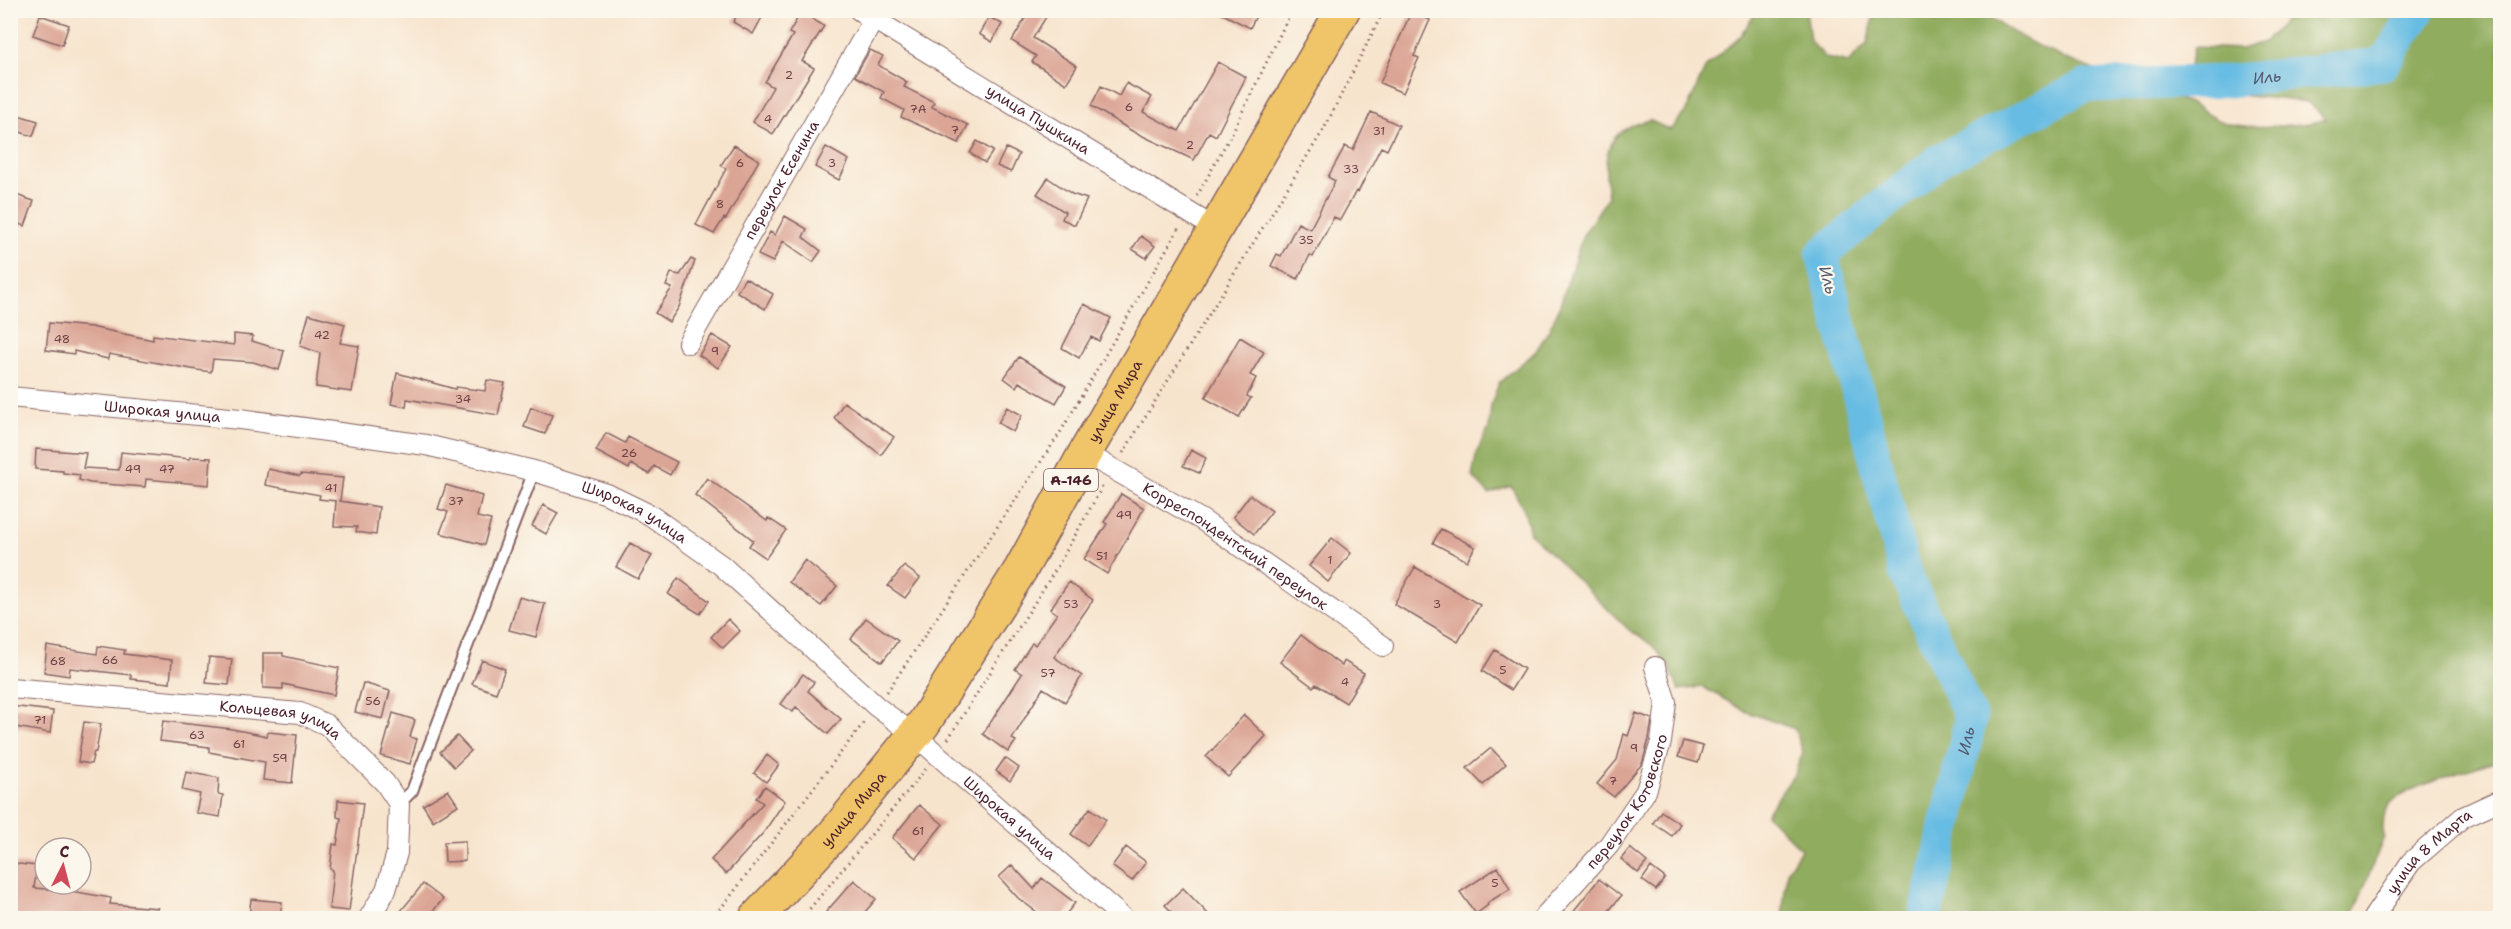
<svg xmlns="http://www.w3.org/2000/svg" width="2511" height="929" font-family="'Shantell Sans',sans-serif">
  <rect width="100%" height="100%" fill="#fbf7ec"/>
  <filter id="ink" filterUnits="userSpaceOnUse"><feTurbulence type="fractalNoise" baseFrequency=".0167" numOctaves="2"/><feDisplacementMap in="SourceGraphic" scale="12" xChannelSelector="R" yChannelSelector="G"/><feConvolveMatrix kernelMatrix="1 2 1 2 8 2 1 2 1" color-interpolation-filters="sRGB"/></filter>
  <filter id="wash" filterUnits="userSpaceOnUse"><feTurbulence type="fractalNoise" baseFrequency=".008" numOctaves="4" result="noise"/><feDisplacementMap in="SourceGraphic" scale="24" xChannelSelector="R" yChannelSelector="G"/><feGaussianBlur stdDeviation="1.35" result="paint"/><feColorMatrix in="noise" values="0 0 0 0 0 0 0 0 0 0 0 0 0 0 0 0 0 1.4 0 .05"/><feComposite in="paint" operator="in"/></filter>
  <g filter="url(#wash)">
    <rect width="100%" height="100%" fill="#f7e4cd"/>
    <!-- forest -->
    <path fill="#90ac5e" stroke="#6d6644" stroke-width="1.5" d="M1757 11H1806L1810 41 1826 58 1848 63 1867 44 1873 18C1895 3 1914 12 1936 22L1959 13 1982 11C2037 54 2104 73 2168 97 2190 99 2204 114 2223 122 2245 130 2304 126 2326 119L2307 102 2230 94 2207 87 2188 70 2194 47 2241 49 2264 42 2285 21 2304 11H2500V208L2496 214 2500 216V759C2477 768 2408 786 2392 802 2383 811 2382 825 2384 837L2352 918H1782L1787 871 1801 849 1766 814 1794 775 1803 752 1795 729 1747 712 1703 687 1679 690 1668 665 1652 645 1629 630 1530 533 1524 510 1511 486 1489 494 1472 476 1477 452 1489 428 1491 405 1499 383 1536 351 1549 330 1559 308 1583 235 1608 197C1605 172 1601 144 1626 128 1633 124 1642 123 1649 120L1670 130 1686 111 1706 67 1741 35Z"/>
    <g fill="none" stroke-linecap="round" stroke-linejoin="round">
      <!-- river -->
      <path stroke="#66bce3" stroke-width="33" id="s1" d="M1925 918 1971 718 1905 573 1822 254 1941 159 2085 86 2227 81 2383 64 2419 10"/>
    </g>
    <g id="blocks">
      <!-- building -->
      <path fill="#dba595" d="M740 10H766L753 34 733 22Z
        M1030 10H1035L1046 17 1033 38 1077 66 1066 84 1032 62 1036 56 1012 41Z
        M1215 10H1259L1250 28Z
        M801 12 824 26 802 61 814 68 773 134 753 122 773 87 765 82 793 35 789 33Z
        M1411 12 1430 20 1414 56 1419 58 1403 93 1380 83Z
        M40 15 69 25 62 45 33 35Z
        M989 17 1002 24 992 42 979 34Z
        M870 50 883 56 878 65 907 82 904 87 934 102 932 107 968 125 959 143 901 117 904 110 881 98 884 92 855 76Z
        M1218 62 1246 77 1216 136 1209 132 1194 160 1132 131 1091 106 1101 86 1119 96 1126 83 1152 97 1143 112 1179 131Z
        M1371 112 1399 125 1387 150 1381 147 1358 192 1356 191 1340 220 1334 217 1313 257 1310 255 1298 279 1271 266 1277 254 1281 256 1298 223 1310 229 1335 181 1328 177 1345 146 1353 150Z
        M15 114 38 121 33 136 10 129Z
        M977 141 993 151 985 163 970 153Z
        M734 145 759 160 726 219 724 218 714 234 696 225 726 169 721 165Z
        M826 147 849 160 839 180 815 167Z
        M1006 148 1019 154 1011 172 997 166Z
        M1048 178 1072 194 1087 199 1075 225 1062 219 1065 212 1037 194Z
        M10 193 34 201 25 226 10 221Z
        M785 216 807 229 803 237 821 251 813 262 783 241 773 262 758 255 770 232 775 235Z
        M1141 236 1155 246 1146 258 1132 249Z
        M691 259 695 261 679 307 669 322 655 313 672 288 666 286 671 273 680 275Z
        M745 278 773 294 765 309 737 292Z
        M1084 304 1111 318 1099 341 1091 337 1079 358 1062 348Z
        M309 314 345 324 340 343 359 346 352 392 316 387 320 353 300 346Z
        M49 323 91 327 153 340V335L234 345V334L253 336 252 341 284 351 279 370 253 362 213 359 211 372 197 370 109 354 108 359 74 351V354L46 350Z
        M712 335 732 347 718 368 699 355Z
        M1240 337 1264 352 1250 375 1256 378 1247 396 1251 398 1239 417 1205 398Z
        M1019 357 1066 386 1056 403 1019 382 1016 387 1004 378Z
        M397 373 455 389 456 387 485 391 487 380 505 383 498 415 407 399 406 407 391 404Z
        M844 402 894 437 881 455 834 418Z
        M531 407 552 415 545 434 524 427Z
        M1007 407 1022 415 1013 432 998 423Z
        M606 433 625 443 628 437 677 462 670 475 654 466 649 474 631 464 629 469 596 451Z
        M36 449 86 453 83 468 119 470 121 452 190 459V457L211 458 209 485 146 479 145 487 90 483 79 480 80 475 63 473V471L35 469Z
        M1191 450 1206 458 1199 473 1183 466Z
        M268 469 300 476 301 474 343 478 340 501 379 507 376 535 356 532 357 527 334 526 336 501 319 499 320 495 265 485Z
        M707 478 767 521 768 518 786 530 766 558 749 546 753 540 695 495Z
        M446 485 482 496 477 517 491 520 484 545 440 533 448 512 438 509Z
        M1121 494 1144 508 1107 574 1084 559 1107 524 1104 522Z
        M1250 495 1272 511 1254 534 1233 517Z
        M543 505 558 513 546 534 532 526Z
        M1441 529 1475 547 1467 561 1433 543Z
        M1332 538 1351 553 1328 582 1309 566Z
        M630 543 652 556 638 579 616 567Z
        M805 560 837 586 821 606 789 582Z
        M904 566 920 578 905 598 888 586Z
        M1415 567 1480 605 1458 642 1394 604Z
        M678 578 709 601 700 614 668 594Z
        M1069 582 1093 600 1054 657 1082 676 1065 702 1043 688 1012 739 1016 741 1008 752 983 734 1022 674 1015 669 1032 643 1035 645 1057 614 1050 609Z
        M519 597 545 604 536 637 509 630Z
        M866 618 898 641 882 662 851 639Z
        M728 619 740 631 723 648 711 637Z
        M1301 635 1342 666 1344 661 1364 673 1346 703 1316 684 1313 687 1280 662Z
        M47 646 97 654 98 646 125 650 124 654 172 660 170 683 131 679V675L70 668 69 676 44 672Z
        M1495 650 1524 669 1511 690 1482 671Z
        M263 653H283V656L339 668 334 695 283 684V689L263 688Z
        M209 657 232 659 229 685 206 683Z
        M482 660 505 669 496 693 472 684Z
        M803 674 814 682 808 691 841 719 828 734 796 707 793 712 781 704Z
        M363 683 390 691 383 719 355 712Z
        M10 706 53 711 50 733 10 726Z
        M393 713 415 720 410 737 417 739 410 764 381 756Z
        M1636 713 1652 719 1649 739 1642 764 1614 797 1597 784 1617 760 1624 734 1628 736Z
        M1244 715 1266 736 1228 777 1206 757Z
        M163 721 232 729 267 736 268 732 297 735 292 783 263 780 265 762 209 752V747L160 741Z
        M84 722 101 724 96 752H94L91 764 78 762Z
        M457 736 471 751 454 767 440 752Z
        M1683 741 1703 746 1698 763 1678 757Z
        M1491 748 1506 764 1483 785 1467 768Z
        M767 755 779 765 766 782 754 773Z
        M1005 758 1019 768 1010 781 996 771Z
        M186 772 219 778 218 794 223 795 220 817 196 813 200 794 182 790Z
        M765 786 785 801 764 832 726 874 711 860 763 803 756 798Z
        M448 790 458 805 433 821 423 805Z
        M338 800 363 803 349 911 329 909 333 870 330 869 333 844 337 845 341 818 337 817Z
        M919 805 943 824 916 858 892 838Z
        M1090 808 1106 820 1087 846 1071 834Z
        M1661 811 1680 824 1672 836 1653 823Z
        M465 841V861L445 862 444 842Z
        M1126 847 1146 862 1132 881 1112 866Z
        M1630 848 1647 862 1638 873 1621 859Z
        M10 863 37 866 34 888 71 891 111 898 110 904 158 908V918L10 917Z
        M1012 865 1034 889 1042 878 1075 903 1063 918H1045L1018 898 999 877Z
        M1498 867 1510 889 1487 903 1488 905 1476 914 1460 892Z
        M1651 867 1665 878 1656 890 1642 880Z
        M1599 879 1621 896 1603 918H1568Z
        M854 880 876 899 860 918H834L826 912Z
        M423 884 443 899 427 918H408L400 912Z
        M1183 888 1212 918H1178L1165 905Z
        M251 899 282 902 280 918H249Z"/>
    </g>
  </g>
  <g filter="url(#ink)">
    <use href="#blocks" fill-opacity="0" stroke="#876464" stroke-width="1.5"/>
    <g fill="none" stroke-linecap="round" stroke-linejoin="round">
      <!-- service casing -->
      <g stroke="#876464" stroke-width="14">
        <path id="service" d="M399 804 412 791 534 471"/>
      </g>
      <!-- minor casing -->
      <g stroke="#876464" stroke-width="22">
        <g id="minor">
          <path id="s2" d="M859 10 1216 229"/>
          <path id="s3" d="M688 343 874 19"/>
          <path id="s4" d="M10 397 240 419 426 445 534 471 607 494 650 515 721 565 877 707 916 736 1123 918"/>
          <path id="s5" d="M1085 453 1202 520 1383 646"/>
          <path id="s6" d="M10 688 300 713 327 725 385 783 399 804 397 853 386 890 369 918"/>
          <path id="s7" d="M1543 918 1609 845 1646 791 1661 742 1666 702 1655 667"/>
          <path id="s8" d="M2373 918 2411 862 2463 817 2500 800"/>
        </g>
      </g>
      <!-- trunk casing -->
      <g stroke="#876464" stroke-width="36">
        <g id="trunk">
          <path id="s9" d="M756 918 834 834 924 723 1021 569 1085 453 1343 10"/>
        </g>
      </g>
      <!-- path -->
      <path stroke="#876464" stroke-width="3" stroke-dasharray="1.5 4.5" stroke-linecap="butt" d="M1197 196 1233 131 1292 10
        M1123 453 1324 129 1384 10
        M887 692 1060 433 1179 228
        M948 739 1056 569 1104 484
        M711 918 726 902 865 721
        M802 918 926 769"/>
      <!-- service -->
      <use href="#service" stroke="#fff" stroke-width="10"/>
      <!-- minor -->
      <use href="#minor" stroke="#fff" stroke-width="20"/>
      <!-- trunk -->
      <use href="#trunk" stroke="#f0c469" stroke-width="33"/>
    </g>
  </g>
  <g text-anchor="middle" dominant-baseline="central" stroke-width="4.5" stroke-linejoin="round" paint-order="stroke">
    <!-- number labels -->
    <g font-size="12" fill="#6e4046">
      <text x="789" y="75">2</text>
      <text x="1129" y="107">6</text>
      <text x="918" y="109">7А</text>
      <text x="768" y="119">4</text>
      <text x="955" y="130">7</text>
      <text x="1379" y="131">31</text>
      <text x="1190" y="145">2</text>
      <text x="740" y="163">6</text>
      <text x="832" y="163">3</text>
      <text x="1351" y="169">33</text>
      <text x="720" y="204">8</text>
      <text x="1306" y="240">35</text>
      <text x="322" y="335">42</text>
      <text x="62" y="339">48</text>
      <text x="715" y="351">9</text>
      <text x="463" y="399">34</text>
      <text x="629" y="453">26</text>
      <text x="133" y="469">49</text>
      <text x="167" y="469">47</text>
      <text x="331" y="488">41</text>
      <text x="456" y="501">37</text>
      <text x="1124" y="515">49</text>
      <text x="1102" y="556">51</text>
      <text x="1330" y="560">1</text>
      <text x="1071" y="604">53</text>
      <text x="1437" y="604">3</text>
      <text x="110" y="660">66</text>
      <text x="58" y="661">68</text>
      <text x="1503" y="670">5</text>
      <text x="1048" y="673">57</text>
      <text x="1345" y="682">4</text>
      <text x="373" y="701">56</text>
      <text x="40" y="720">71</text>
      <text x="197" y="735">63</text>
      <text x="239" y="744">61</text>
      <text x="1634" y="748">9</text>
      <text x="280" y="758">59</text>
      <text x="1613" y="781">7</text>
      <text x="918" y="831">61</text>
      <text x="1495" y="883">5</text>
    </g>
    <!-- shield labels -->
    <rect fill="#fbf7ec" stroke="#7f6065" stroke-width="1.5" x="1044" y="469" width="54" height="22" rx="4.5"/>
    <g font-size="14" font-weight="bold" fill="#4a1f2b">
      <text x="1071" y="480">А-146</text>
    </g>
    <!-- street labels -->
    <g font-size="15" fill="#4a1f2b" stroke="#fbf7ec">
      <text stroke="none"><textPath href="#s2" startOffset="210">улица Пушкина</textPath></text>
      <text stroke="none"><textPath href="#s3" startOffset="188">переулок Есенина</textPath></text>
      <text stroke="none"><textPath href="#s9" startOffset="632">улица Мира</textPath></text>
      <text stroke="none"><textPath href="#s4" startOffset="153">Широкая улица</textPath></text>
      <text stroke="none"><textPath href="#s4" startOffset="639">Широкая улица</textPath></text>
      <text stroke="none"><textPath href="#s5" startOffset="177">Корреспондентский переулок</textPath></text>
      <text stroke="none"><textPath href="#s6" startOffset="274">Кольцевая улица</textPath></text>
      <text stroke="none"><textPath href="#s7" startOffset="146">переулок Котовского</textPath></text>
      <text stroke="none"><textPath href="#s9" startOffset="146">улица Мира</textPath></text>
      <text stroke="none"><textPath href="#s4" startOffset="1125">Широкая улица</textPath></text>
      <text stroke="none"><textPath href="#s8" startOffset="88">улица 8 Марта</textPath></text>
    </g>
    <!-- water labels -->
    <g font-size="16" font-style="italic" fill="#54566b" stroke="#fbf7ec">
      <text stroke="none"><textPath href="#s1" startOffset="1190">Иль</textPath></text>
      <text transform="translate(1828 280) rotate(75)">Иль</text>
      <text stroke="none"><textPath href="#s1" startOffset="182">Иль</textPath></text>
    </g>
  </g>
  <!-- margin -->
  <rect width="2511" height="929" fill="none" stroke="#fbf7ec" stroke-width="36"/>
  <!-- north arrow -->
  <g transform="translate(63 866) rotate(6)"><circle r="28" fill="#fbf7ec" stroke="#b4a19f" stroke-width="1.5"/>
  <path d="M0-4.5L10 22L0 15L-10 22Z" fill="#d1495b"/>
  <text y="-9" font-size="16" font-weight="bold" text-anchor="middle" fill="#4a1f2b">С</text>
  </g>
</svg>
